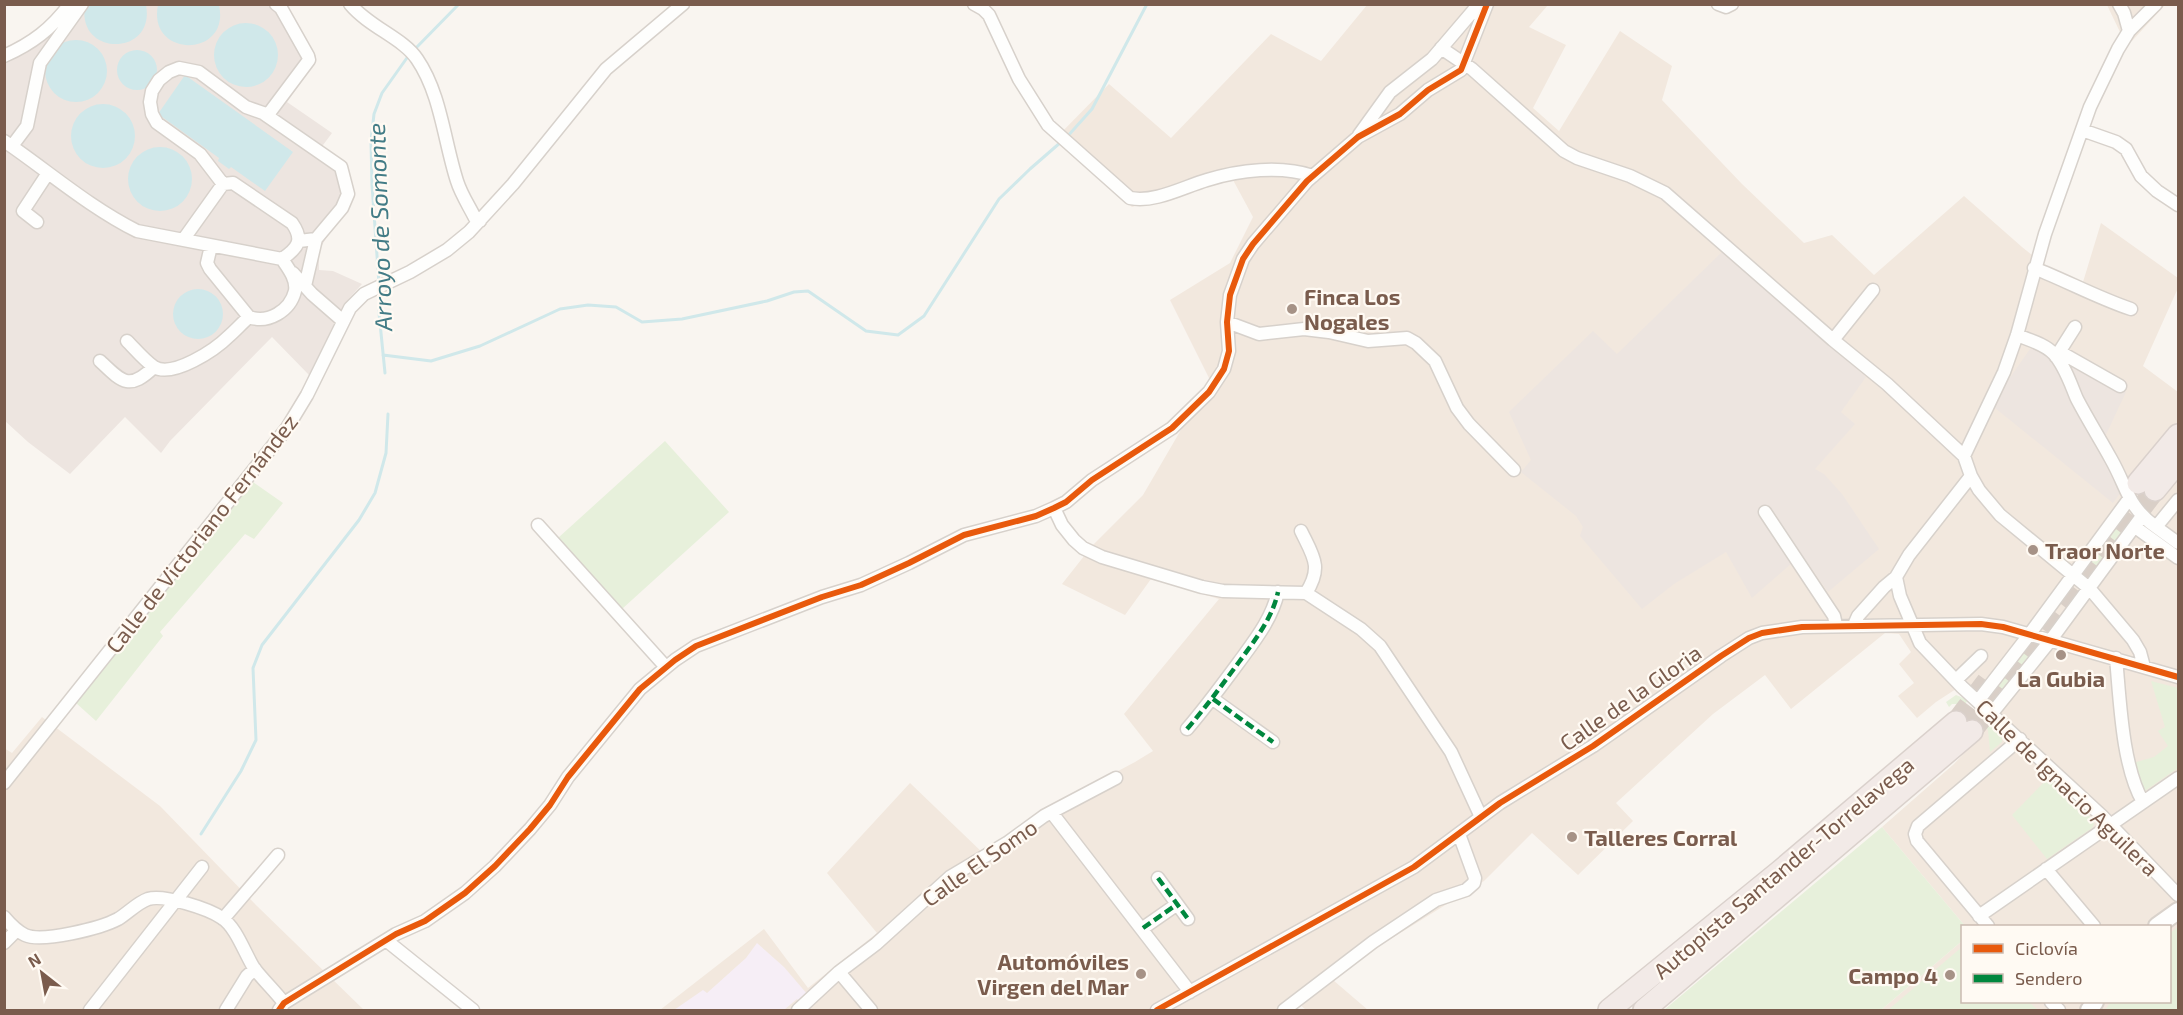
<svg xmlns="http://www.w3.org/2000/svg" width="2183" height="1015" font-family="'Exo 2',sans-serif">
  <rect width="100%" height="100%" fill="#f9f5f0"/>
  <!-- residential -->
  <path fill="#f2e8de" d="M1367 5H1548L1529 27 1566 45 1533 108 1559 131 1620 31 1672 66 1662 100 1742 184 1804 243 1832 235 1874 275 1964 196 2022 247 2047 267 2083 282 2101 223 2178 278V288L2143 366 2178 392V1010H1881L1962 941V1002H2170V926H1965L1882 827 1954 764 1992 723 2050 646 2022 639 1972 700 1956 689 1936 702 1917 718 1898 696 1914 683 1899 664 1911 652 1899 634 1885 633 1791 709 1765 675 1713 714 1616 803 1633 821 1578 875 1532 833 1484 881 1368 953 1333 980 1368 1010H1306L1298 1003 1289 1010H660L764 929 808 988 877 933 827 873 910 783 985 855 1047 809 1135 762 1153 751 1124 714 1219 599 1151 579 1125 615 1062 584 1092 546 1143 495 1210 380 1170 300 1230 263 1253 217 1233 180 1132 207 1055 139 1109 84 1171 138 1271 34 1321 61Z
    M2107 5H2165L2132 41 2120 32Z
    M42 717 160 806 257 906 364 1010H5L4 748 12 753Z"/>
  <!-- industrial -->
  <path fill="#ede5e0" d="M283 4 287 7 316 56V62L287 102 332 133 323 145 324 150 346 165 349 172 353 194 319 250V270L333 271 362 284 344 304 309 375 272 337 170 441 161 453 125 417 70 474 28 442 5 421 4 62 27 52 52 33 76 5Z
    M1723 251 1866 377 1841 412 1855 424 1815 469 1824 474 1842 494 1879 549 1828 592 1770 509 1792 563 1752 598 1726 552 1674 584 1642 609 1580 536 1583 527 1576 516 1521 472 1531 460 1509 412 1593 331 1617 354Z
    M2034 346 2052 357 2099 445 2121 492 2113 503 1995 408V399L2030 349Z
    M2064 358 2126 392 2103 441Z"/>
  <!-- education -->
  <path fill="#f6eef6" d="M757 943 784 967 808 995 800 1002 797 999 784 1010H674L703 990 707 993 746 958Z"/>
  <!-- green -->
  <path fill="#e7f0db" d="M665 441 729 512 622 609 558 538Z
    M253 482 283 503 254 539 245 534 160 632 163 636 96 721 76 703Z
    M2124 514 2129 516 2130 522 2094 573 2086 572 2084 570Z
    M2022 653 2035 656 1992 704 1987 698Z
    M2151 681 2178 688V768L2142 793 2133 763 2154 757 2168 746 2158 731 2165 727Z
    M1956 695 1968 700 1965 704 2002 735V742L1990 752 1988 730 1962 704H1952L1949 707 1946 702Z
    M2048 778 2093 820 2094 824 2092 828 2047 859 2012 815Z
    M1882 827 1965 926H1962V941L1881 1010H1664Z
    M2178 927V1010H2105L2111 1002H2170V933Z
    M1962 947V1002H2029L2038 1010H1888Z"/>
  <!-- water -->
  <path fill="#d0e8ea" d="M85 5H146C156 57 76 57 85 5Z
    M158 5H219C231 58 147 59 158 5Z
    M214 55a32 32 0 1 1 64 0a32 32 0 1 1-64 0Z
    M45 71a31 31 0 1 1 62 0a31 31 0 1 1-62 0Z
    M117 70a20 20 0 1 1 40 0a20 20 0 1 1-40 0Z
    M185 75 293 152 265 191 231 167 229 169 218 161 219 158 158 114Z
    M71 136a32 32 0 1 1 64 0a32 32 0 1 1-64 0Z
    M128 179a32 32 0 1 1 64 0a32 32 0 1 1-64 0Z
    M173 314a25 25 0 1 1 50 0a25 25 0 1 1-50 0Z"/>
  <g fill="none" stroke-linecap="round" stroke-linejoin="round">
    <!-- stream -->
    <path stroke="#d0e8ea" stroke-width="3" d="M413 51 459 4
      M1066 138 1092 109 1147 4
      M379 284 372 185 371 141 374 114 382 93 409 55
      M380 291 379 313 385 373
      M383 355 431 361 480 346 560 309 588 305 616 307 642 322 682 319 767 301 794 292 808 291 866 331 898 335 924 316 999 199 1030 169 1061 142
      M201 834 241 771 256 740 253 668 262 645 359 520 375 493 386 453 388 414"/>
    <!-- highway-tunnel -->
    <path stroke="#d9cfc7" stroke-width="21" stroke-dasharray="21 10" stroke-linecap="butt" d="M1956 722 1987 681
      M1972 731 2155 490"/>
    <!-- street casing -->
    <g stroke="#d7d1cb" stroke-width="15">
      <path id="street" d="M350 4C369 27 403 38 417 59 441 94 444 141 457 181 461 194 469 206 475 218L480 221
        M974 4 983 9 989 15 1019 79 1048 125 1130 198C1155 203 1183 187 1207 180 1239 170 1281 165 1313 176
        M1718 4 1726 7 1732 4
        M2119 4 2124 13 2129 31
        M1441 48 1472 69 1564 151 1577 158 1630 176 1665 193 1833 340 1887 384 1964 456 1971 476 1979 490 2000 515 2090 589 2133 640 2140 652 2144 667
        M4 56C33 43 51 29 70 4
        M267 116 309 60 308 56 281 8 276 4
        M2082 130 2116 142 2126 149 2141 176 2157 191 2178 205
        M1359 135 1390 92 1432 59 1479 4
        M4 141C48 171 89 207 137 231L282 259C298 248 304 240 292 223L233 183 223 184 200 154 157 123 152 114 150 102 152 91 159 80 169 72 179 68 199 72 246 107 263 113 341 167 348 194 342 208 316 239 299 241
        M12 146 27 126 40 63 82 4
        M37 222 23 211 48 173
        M183 240 223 184
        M211 246 207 263 210 269 249 317C268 324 290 311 295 291 297 279 288 268 282 259
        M2034 268C2067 281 2098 298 2131 309
        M293 273 312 294 343 321
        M305 286 316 239
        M1227 322 1259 334 1304 329 1329 332 1368 341 1407 338 1416 343 1435 361 1457 408 1469 424 1514 470
        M2017 335C2029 340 2045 344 2054 354 2065 366 2071 385 2077 399 2088 420 2100 439 2111 459 2128 489 2127 506 2156 527L2178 500
        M1833 340 1873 290
        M127 341C135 349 144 360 154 367 173 378 215 350 229 336 236 330 242 323 249 317
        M2060 352 2120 386
        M2056 357 2075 327
        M100 361C122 382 129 391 154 367
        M1964 456 2004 372 2017 335 2045 234 2090 107 2118 49 2129 31 2156 4
        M1054 508 1062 525 1074 540 1083 548 1102 557 1202 587 1223 591 1306 593 1361 629 1380 646 1451 752 1481 817
        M1765 512 1834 616 1836 625
        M538 525 665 666
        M2135 527 2178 558
        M2156 527 2178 543
        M1301 531C1313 556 1323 567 1306 593
        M1896 577 1900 596 1920 643 1962 687 2102 816 2178 895
        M1854 625 1858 616 1884 587 1896 577 1909 555 1971 476
        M2116 658C2120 700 2122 766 2143 802
        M1956 680 1981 656
        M1213 699 1273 742
        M1978 701 2029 635 2129 499
        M1992 713 2050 641 2142 516
        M1187 729C1206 707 1222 685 1239 662 1255 640 1272 619 1278 592
        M4 783 287 428 307 395 350 308 364 294 410 272 447 250 469 232 513 184 606 69 683 4
        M1052 813 1190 992
        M2046 869 2094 926
        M1158 878 1188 919
        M1979 916 2178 778
        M4 917C10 924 16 931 25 935 42 943 101 928 118 919 128 913 137 903 148 899 164 894 209 909 222 918 236 927 245 954 254 968 263 980 275 991 284 1003
        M223 919 278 855
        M1988 926 1917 841 1915 834 1918 826 2020 739
        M1143 928 1176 905
        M387 941 473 1010
        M4 943 17 930
        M839 972 871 1010
        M2051 1002 2059 1010
        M90 1010 202 867
        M226 1010 247 976 255 969
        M279 1010 284 1003 305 990 396 934 425 921 465 893 495 866 530 829 550 805 568 777 640 689 675 660 696 646 822 597 861 585 909 563 964 535 1036 516 1054 508 1066 502 1092 480 1172 428 1209 392 1224 369 1229 351 1227 322 1230 295 1243 259 1253 244 1307 181 1358 137 1400 114 1428 90 1461 70 1487 4
        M798 1010 839 972 876 944 950 877 1007 843 1044 816 1116 778
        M1157 1010 1414 867 1500 803 1593 746 1721 656 1749 638 1762 633 1802 627 1981 624 2003 627 2178 677
        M1284 1010 1373 942 1436 900 1466 890 1474 883 1475 878 1459 834"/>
    </g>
    <!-- secondary casing -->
    <g stroke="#d9d2cb" stroke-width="20">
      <path id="secondary" d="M2157 926 2178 911
        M2089 1010 2095 1002"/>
    </g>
    <!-- highway casing -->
    <g stroke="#dad1cc" stroke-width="24">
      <path id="highway" d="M2138 483 2178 435
        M2155 490 2178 462
        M1609 1010 1779 872 1956 722
        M1644 1010 1972 731"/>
    </g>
    <!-- street -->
    <use href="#street" stroke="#fefefd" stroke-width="12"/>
    <!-- secondary -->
    <use href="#secondary" stroke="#fefefd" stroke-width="16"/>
    <!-- highway -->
    <use href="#highway" stroke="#f2eae7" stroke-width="21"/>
    <!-- quiet -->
    <path stroke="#00873e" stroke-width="4.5" stroke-dasharray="9 4.5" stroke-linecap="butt" d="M1213 699 1273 742
      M1187 729C1206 707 1222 685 1239 662 1255 640 1272 619 1278 592
      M1158 878 1188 919
      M1143 928 1176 905"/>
    <!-- cycleway casing -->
    <g stroke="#fffaf3" stroke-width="10">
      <path id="cycleway" d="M279 1010 284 1003 305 990 396 934 425 921 465 893 495 866 530 829 550 805 568 777 640 689 675 660 696 646 822 597 861 585 909 563 964 535 1036 516 1054 508 1066 502 1092 480 1172 428 1209 392 1224 369 1229 351 1227 322 1230 295 1243 259 1253 244 1307 181 1358 137 1400 114 1428 90 1461 70 1487 4
        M1157 1010 1414 867 1500 803 1593 746 1721 656 1749 638 1762 633 1802 627 1981 624 2003 627 2178 677"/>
    </g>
    <!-- cycleway -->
    <use href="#cycleway" stroke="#e8590c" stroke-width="6"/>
  </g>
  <!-- markers -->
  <g fill="#a69286" stroke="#fffaf3" stroke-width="2">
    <circle cx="1292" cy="309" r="6"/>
    <circle cx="2033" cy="550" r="6"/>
    <circle cx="2061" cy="655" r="6"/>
    <circle cx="1572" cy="837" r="6"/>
    <circle cx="1141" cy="974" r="6"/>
    <circle cx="1950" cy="975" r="6"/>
  </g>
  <g text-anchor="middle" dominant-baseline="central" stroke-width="4.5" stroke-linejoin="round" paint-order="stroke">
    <!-- poi labels -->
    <g font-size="22" font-weight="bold" fill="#7a5c4d" stroke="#fffaf3" text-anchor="start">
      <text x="1304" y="296">Finca Los<tspan x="1304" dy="25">Nogales</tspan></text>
      <text x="2045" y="550">Traor Norte</text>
      <text x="2061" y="678" text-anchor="middle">La Gubia</text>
      <text x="1584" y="837">Talleres Corral</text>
      <text x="1129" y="961" text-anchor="end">Automóviles<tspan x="1129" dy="25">Virgen del Mar</tspan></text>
      <text x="1938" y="975" text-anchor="end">Campo 4</text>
    </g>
    <!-- street labels -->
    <g font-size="22" fill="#7a5c4d" stroke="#fffaf3">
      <text transform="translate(201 533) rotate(-52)">Calle de Victoriano Fernández</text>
      <text transform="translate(1630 697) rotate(-35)">Calle de la Gloria</text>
      <text transform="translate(2068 787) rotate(44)">Calle de Ignacio Aguilera</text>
      <text transform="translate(979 862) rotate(-35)">Calle El Somo</text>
      <text transform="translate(1783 867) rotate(-40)">Autopista Santander-Torrelavega</text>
    </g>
    <!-- water labels -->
    <g font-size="24" font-style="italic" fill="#437c86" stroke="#fffaf3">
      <text transform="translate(379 227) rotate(-92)">Arroyo de Somonte</text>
    </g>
  </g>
  <!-- border -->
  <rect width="2183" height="1015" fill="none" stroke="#7a5c4d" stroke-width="12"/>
  <!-- legend -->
  <rect x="1961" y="925" width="210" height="78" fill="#fffaf3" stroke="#cabbb1" stroke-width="1.5"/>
  <rect x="1973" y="944" width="30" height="9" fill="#e8590c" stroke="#cabbb1" stroke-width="1.5"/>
  <text x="2015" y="955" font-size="18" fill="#7a5c4d">Ciclovía</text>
  <rect x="1973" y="974" width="30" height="9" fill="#00873e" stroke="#cabbb1" stroke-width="1.5"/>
  <text x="2015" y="985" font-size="18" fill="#7a5c4d">Sendero</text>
  <!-- north arrow -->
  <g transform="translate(42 973) rotate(329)" stroke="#fffaf3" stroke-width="4.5" paint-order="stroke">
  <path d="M0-4.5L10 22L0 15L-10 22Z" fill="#7a5c4d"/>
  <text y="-9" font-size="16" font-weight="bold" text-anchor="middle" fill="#7a5c4d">N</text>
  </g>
</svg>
